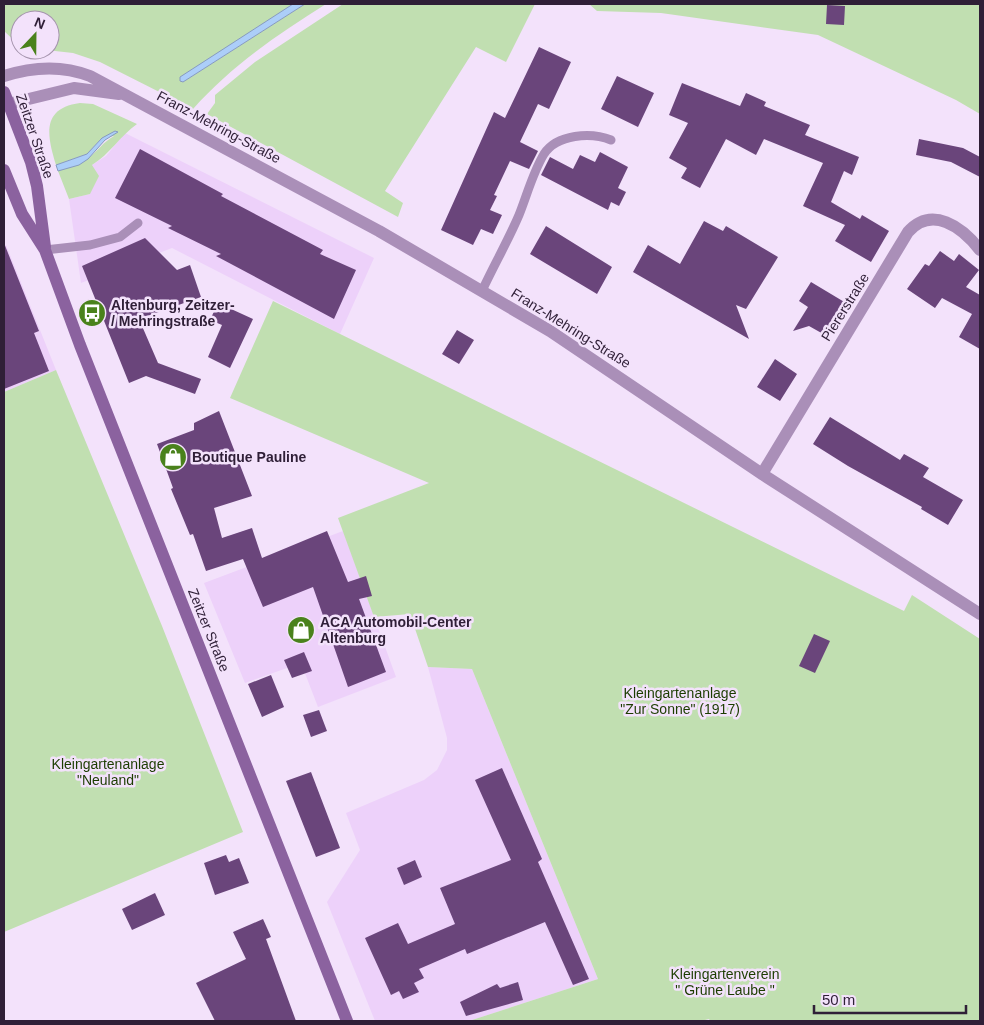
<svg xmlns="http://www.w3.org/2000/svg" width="984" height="1025" font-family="Helvetica,sans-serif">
  <rect width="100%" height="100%" fill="#f3e2fb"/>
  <!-- built -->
  <path fill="#edd1fa" d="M125 133 374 258 340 334 172 248 81 283 69 199 90 194 92 165 106 156Z
    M6 245 56 370 4 392V246Z
    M343 531 396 677 318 707 301 663 245 683 204 583Z
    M428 667 472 669 598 979 469 1021H375L327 902 360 850 346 813 424 780 437 770 447 750V738Z"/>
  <!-- green -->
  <path fill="#c1dfb1" d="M4 4H293L219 53 183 82 305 4H326C278 34 231 66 193 109L100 62 73 53 46 50H50V20H20V46L4 31Z
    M343 4H535L506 62 476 47 385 191 403 203 398 217 207 114 215 103V95L255 62Z
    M589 4H980V114L956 100 818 35 661 13 597 11Z
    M80 103 93 104 137 124C120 136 110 154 92 165L99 176 90 194 69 199 58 171C68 167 79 166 87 159 97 152 103 142 114 136L102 138 87 154 56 165C47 136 41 108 80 103Z
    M273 301 904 611 912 595 980 639V1021H710L709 1019 701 1021H469L598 979 472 669 428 667 410 614 374 617 338 518 429 483 230 398Z
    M56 370 162 626 243 832 4 932V392Z"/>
  <!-- water -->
  <path fill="#accef9" stroke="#869abf" d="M293 4H305L183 82 180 81V77Z
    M115 131 118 132 105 140 88 159 79 165 58 171 56 165 87 154 102 138Z"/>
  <!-- building -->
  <path fill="#6a457b" d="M827 5 845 6 844 25 826 24Z
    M539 47 571 62 549 109 538 104 520 142 538 151 529 169 510 161 494 195 497 196 490 210 502 215 493 234 481 229 473 245 441 230 494 112 505 118Z
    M617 76 654 93 638 127 601 109Z
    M682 83 740 106 746 93 766 102 764 106 810 125 805 135 859 157 852 175 844 171 831 202 860 219 862 215 889 231 871 262 835 241 845 225 803 206 823 163 764 139 756 155 726 139 700 188 681 178 687 168 669 158 688 123 669 115Z
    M919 139 963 148 980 157V177L951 162 916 155Z
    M140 149 223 194 221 196 323 250 320 254 356 270 334 319 216 256 221 254 168 228 172 226 115 198Z
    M600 152 628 167 618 188 626 192 619 206 611 202 608 210 541 175 550 157 573 169 580 155 595 162Z
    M704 221 723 231 726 226 778 257 746 309 736 305 749 339 633 272 648 245 680 264Z
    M546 226 612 267 597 294 530 254Z
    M145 238 177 270 190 265 201 297 139 319 158 363 201 379 195 394 146 376 129 383 82 266Z
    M4 243 39 331 34 333 49 371 4 389Z
    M940 251 954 261 959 254 979 270 966 287 980 295V349L959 337 972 314 942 298 935 308 907 289 925 264 929 266Z
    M811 282 846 303 842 310 847 313 838 328 831 324 825 335 809 326 793 331 808 307 799 301Z
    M218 303 253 319 230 368 208 357 222 325 210 320Z
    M457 330 474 340 459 364 442 354Z
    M775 359 797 374 780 401 757 387Z
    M219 411 252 496 214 508 222 538 252 528 262 558 327 531 348 582 366 576 372 596 359 599 386 672 348 687 313 587 263 607 243 559 206 571 193 534 190 535 171 489 173 488 157 444 194 430V423Z
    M830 417 900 460 904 454 929 468 923 477 963 500 948 525 921 509 922 507 848 466 813 444Z
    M814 634 830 641 815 673 799 666Z
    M304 652 312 671 292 678 284 660Z
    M271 675 284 707 262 717 248 684Z
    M319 710 327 731 311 737 303 715Z
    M502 768 542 859 538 862 589 979 573 985 545 922 467 954 465 949 419 969 424 978 414 983 419 992 403 999 399 991 391 995 365 938 398 923 408 944 455 924 440 888 511 860 475 780Z
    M311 772 340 848 316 857 286 781Z
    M226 855 229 862 239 858 249 883 215 895 204 863Z
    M415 860 422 877 404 885 397 868Z
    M155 893 165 915 132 930 122 909Z
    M263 919 271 937 266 939 296 1021H215L196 983 246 959 233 932Z
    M518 982 523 1000 466 1016 460 1002 497 984 500 988Z"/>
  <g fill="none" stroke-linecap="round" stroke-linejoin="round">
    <!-- service -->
    <path stroke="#aa8fb8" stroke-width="9" d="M45 250 90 245 120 237 138 223
      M482 291C494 265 508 241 519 215 527 195 533 172 544 154 557 134 591 132 611 140"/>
    <!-- minor -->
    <path stroke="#aa8fb8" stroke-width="12" d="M4 76C32 67 62 65 90 76L379 231 550 331 762 474 980 614
      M8 104 74 88 119 94
      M762 474 908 232C932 205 962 227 980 250"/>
    <!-- secondary -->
    <path stroke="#8b629f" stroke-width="12" d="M4 92 31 162 37 186 45 247
      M4 170 22 214 45 250 80 345 347 1021"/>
  </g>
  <!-- icons -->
  <defs>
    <g id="bus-disc" transform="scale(1.4375)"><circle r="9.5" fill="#4a821c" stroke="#f3e2fb"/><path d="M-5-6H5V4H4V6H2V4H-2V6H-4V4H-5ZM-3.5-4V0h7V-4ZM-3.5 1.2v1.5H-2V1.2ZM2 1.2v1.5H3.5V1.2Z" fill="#fff"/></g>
    <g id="shop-disc" transform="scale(1.4375)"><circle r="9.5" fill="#4a821c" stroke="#f3e2fb"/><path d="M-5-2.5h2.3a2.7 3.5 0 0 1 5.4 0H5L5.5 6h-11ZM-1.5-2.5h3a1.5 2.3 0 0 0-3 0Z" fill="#fff"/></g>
  </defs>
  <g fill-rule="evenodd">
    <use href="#bus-disc" x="92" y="313"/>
    <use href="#shop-disc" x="173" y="457"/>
    <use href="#shop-disc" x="301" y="630"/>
  </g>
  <g text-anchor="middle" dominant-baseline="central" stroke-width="5" stroke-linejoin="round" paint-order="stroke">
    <!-- street labels -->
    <g font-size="14" fill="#2f1f37" stroke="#f3e2fb">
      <text transform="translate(219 127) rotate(28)">Franz-Mehring-Straße</text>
      <text transform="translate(35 136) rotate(71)">Zeitzer Straße</text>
      <text transform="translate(845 307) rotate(-58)">Piererstraße</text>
      <text transform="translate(571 328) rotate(32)">Franz-Mehring-Straße</text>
      <text transform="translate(209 630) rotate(68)">Zeitzer Straße</text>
    </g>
    <!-- poi labels -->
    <g font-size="14" font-weight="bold" fill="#2f1f37" stroke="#f3e2fb" text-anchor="start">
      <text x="111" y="305">Altenburg, Zeitzer-<tspan x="111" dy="16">/ Mehringstraße</tspan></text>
      <text x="192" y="457">Boutique Pauline</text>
      <text x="320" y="622">ACA Automobil-Center<tspan x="320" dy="16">Altenburg</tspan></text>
    </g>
    <!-- park labels -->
    <g font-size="14" fill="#1c3d00" stroke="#f3e2fb">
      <text x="680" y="693">Kleingartenanlage<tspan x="680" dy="16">"Zur Sonne" (1917)</tspan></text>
      <text x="108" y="764">Kleingartenanlage<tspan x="108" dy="16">"Neuland"</tspan></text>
      <text x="725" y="974">Kleingartenverein<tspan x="725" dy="16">" Grüne Laube "</tspan></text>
    </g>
  </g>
  <!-- border -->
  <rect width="984" height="1025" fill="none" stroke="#2f1f37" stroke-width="10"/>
  <!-- north arrow -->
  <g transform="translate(35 35) rotate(22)"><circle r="24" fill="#f3e2fb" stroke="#a594ad"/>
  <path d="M0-4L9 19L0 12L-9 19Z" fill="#4a821c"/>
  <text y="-8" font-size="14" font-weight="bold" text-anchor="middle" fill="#2f1f37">N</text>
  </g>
  <!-- scale -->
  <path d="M814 1005v8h152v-8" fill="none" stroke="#2f1f37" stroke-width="2.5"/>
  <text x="822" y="1005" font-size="15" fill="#2f1f37" stroke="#f3e2fb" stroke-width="4" paint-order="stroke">50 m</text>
</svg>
